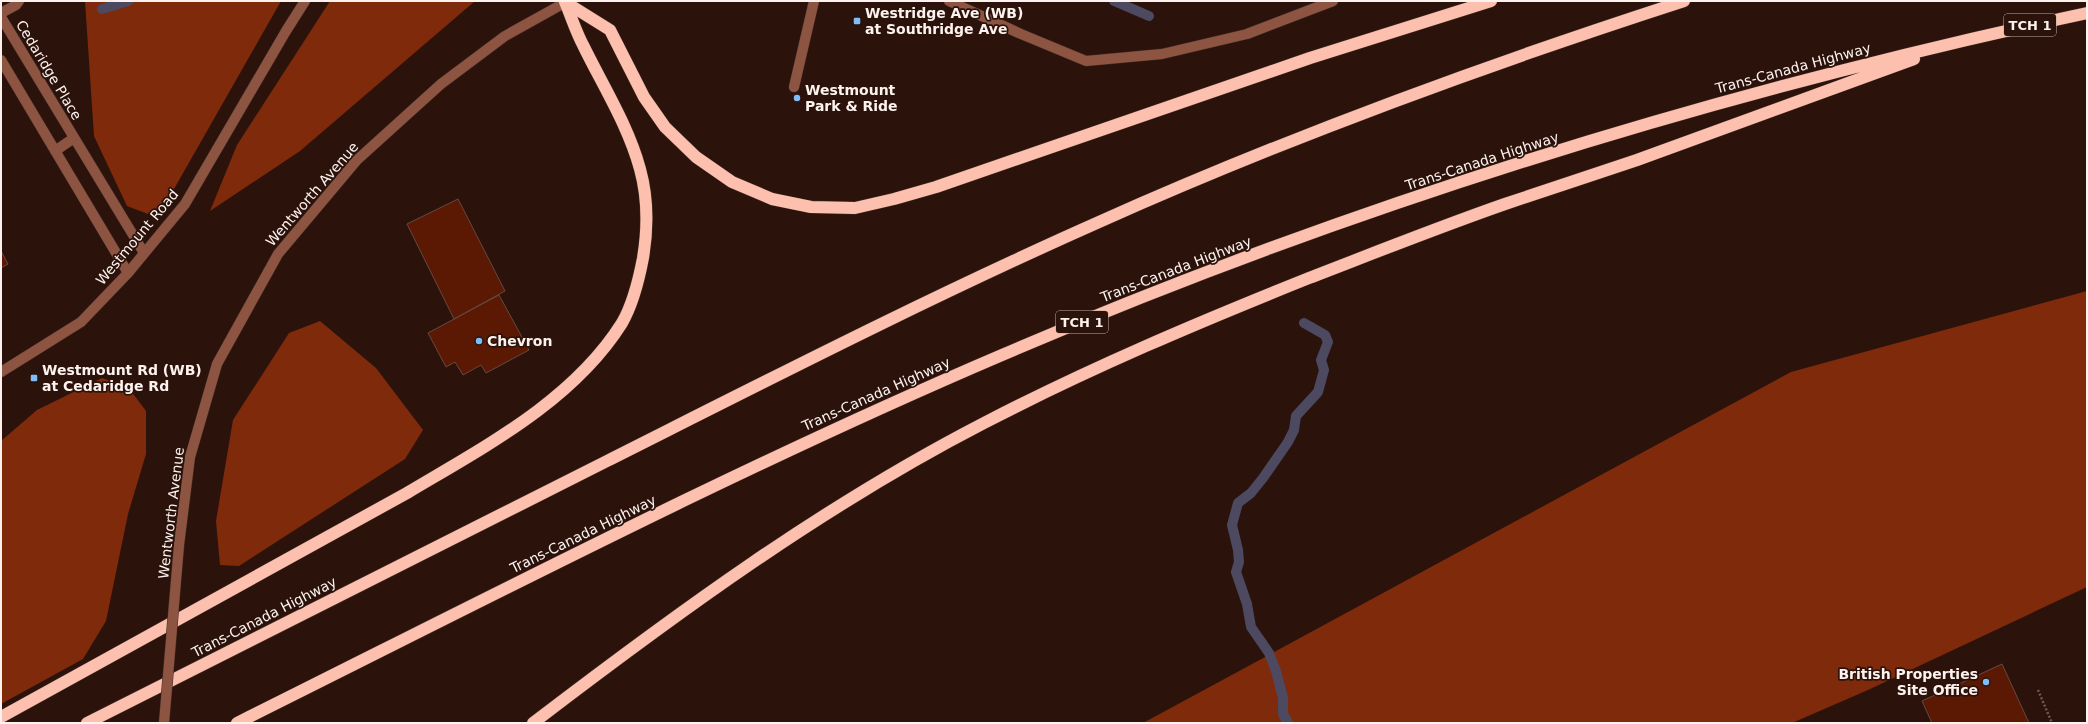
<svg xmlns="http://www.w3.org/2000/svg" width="2088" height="724" font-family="'DejaVu Sans',sans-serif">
  <rect width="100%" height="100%" fill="#2b130c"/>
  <!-- forest -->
  <path fill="#802a0c" d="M85 1H281L166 203 148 214 127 206 94 136Z
    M330 1H475L300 151 210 211 237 145Z
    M2087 291V587L1868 690 1792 723H1143L1791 372Z
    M320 321 376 368 423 430 405 459 239 566 220 565 216 521 233 420 289 333Z
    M102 378 128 387 146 411V454L128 514 106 621 83 659 1 704V441L37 410Z"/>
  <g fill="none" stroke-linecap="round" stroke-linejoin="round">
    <!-- stream -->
    <path stroke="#4c4961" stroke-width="10" d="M1114 1 1149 16
      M102 9 128 1
      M1288 723 1283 714V698L1276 671 1269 653 1251 627 1247 604 1236 572 1239 562 1238 550 1232 525 1238 503 1251 493 1263 478 1288 442 1294 430 1296 416 1318 392 1324 370 1321 360 1328 342 1325 335 1304 323"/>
  </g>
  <!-- building -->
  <path fill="#5b1903" stroke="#664941" d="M458 199 505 291 454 319 407 224Z
    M1 251 8 264 1 268Z
    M499 295 529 350 486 373 481 365 463 375 455 362 446 367 428 333Z
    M2002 664 2029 723H1932L1922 701Z"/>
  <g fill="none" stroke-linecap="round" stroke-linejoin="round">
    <!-- minor casing -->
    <g stroke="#442e27" stroke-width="11">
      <path id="minor" d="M949 1 1021 34 1086 61 1162 54 1247 34 1333 1
        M1 13 16 5 19 1
        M1 17 144 253
        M1 60 128 273
        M794 87 814 1
        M55 151 74 138
        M1 372 81 322 128 273 185 204 286 31 305 1
        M179 545 190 457 217 364 278 254 357 160 441 84 505 36 568 1"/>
    </g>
    <!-- highway casing -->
    <g stroke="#442e27" stroke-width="13">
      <path id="highway" d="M565 2 610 30 644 97 665 127 696 157 732 182 772 199 811 207 855 208 894 199 936 187 1310 58 1491 1
        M1 717 407 493C484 447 573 401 622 323 633 304 639 279 643 258 648 228 648 198 640 169 628 125 603 86 583 45 576 32 571 16 565 2
        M87 723C260 636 433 548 607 461 770 379 932 296 1099 222 1289 137 1486 65 1684 1
        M237 723C490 597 742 466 1002 355 1349 206 1718 92 2087 13
        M533 723C677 613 823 506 984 423 1090 368 1199 322 1309 278 1374 253 1439 227 1505 204 1549 189 1593 175 1637 160 1730 127 1822 93 1914 59"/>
    </g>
    <!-- path -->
    <path stroke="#6e5a54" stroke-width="2.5" stroke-dasharray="2 2" stroke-linecap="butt" d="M2038 690 2052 723"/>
    <!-- minor -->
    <use href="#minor" stroke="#8e5442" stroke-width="10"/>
    <!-- highway -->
    <use href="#highway" stroke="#fdc0ae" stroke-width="12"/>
    <!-- minor-bridge casing -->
    <g stroke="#442e27" stroke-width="11" stroke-linecap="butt">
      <path id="minor-bridge" d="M164 723 179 545"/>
    </g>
    <!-- minor-bridge -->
    <use href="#minor-bridge" stroke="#8e5442" stroke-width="10"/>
  </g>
  <!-- markers -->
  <g fill="#7dbef9" stroke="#2b130c" stroke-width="1.5">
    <rect x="853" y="17" width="8" height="8" rx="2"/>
    <circle cx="797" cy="98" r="4"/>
    <circle cx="479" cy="341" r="4"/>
    <rect x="30" y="374" width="8" height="8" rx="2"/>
    <circle cx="1986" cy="682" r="4"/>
  </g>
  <g text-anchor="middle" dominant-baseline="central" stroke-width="3.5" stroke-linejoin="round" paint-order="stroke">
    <!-- shield labels -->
    <g fill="#2b130c" stroke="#beafaa" stroke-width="1">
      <rect x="2004" y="14" width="52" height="22" rx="3"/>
      <rect x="1056" y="311" width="52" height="22" rx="3"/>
    </g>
    <g font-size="13" font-weight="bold" fill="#fdf2ee">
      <text x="2030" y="25">TCH 1</text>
      <text x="1082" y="322">TCH 1</text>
    </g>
    <!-- poi labels -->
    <g font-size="14" font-weight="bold" fill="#fdf2ee" stroke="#2b130c" text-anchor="start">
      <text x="865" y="13">Westridge Ave (WB)<tspan x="865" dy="16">at Southridge Ave</tspan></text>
      <text x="805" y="90">Westmount<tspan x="805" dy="16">Park &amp; Ride</tspan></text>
      <text x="487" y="341">Chevron</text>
      <text x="42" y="370">Westmount Rd (WB)<tspan x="42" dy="16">at Cedaridge Rd</tspan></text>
      <text x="1978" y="674" text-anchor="end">British Properties<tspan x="1978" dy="16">Site Office</tspan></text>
    </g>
    <!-- street labels -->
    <g font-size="14" fill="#fdf2ee" stroke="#2b130c">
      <text transform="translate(1793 68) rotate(-15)">Trans-Canada Highway</text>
      <text transform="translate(49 70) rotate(59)">Cedaridge Place</text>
      <text transform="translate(1482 161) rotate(-18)">Trans-Canada Highway</text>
      <text transform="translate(312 194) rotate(-49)">Wentworth Avenue</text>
      <text transform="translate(137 237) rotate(-50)">Westmount Road</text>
      <text transform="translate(1176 269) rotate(-21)">Trans-Canada Highway</text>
      <text transform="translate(876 394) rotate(-24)">Trans-Canada Highway</text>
      <text transform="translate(171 513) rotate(-83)">Wentworth Avenue</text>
      <text transform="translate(583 534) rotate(-26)">Trans-Canada Highway</text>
      <text transform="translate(264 617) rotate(-27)">Trans-Canada Highway</text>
    </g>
  </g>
  <!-- border -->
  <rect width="2088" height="724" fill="none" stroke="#fdf2ee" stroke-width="4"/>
</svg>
